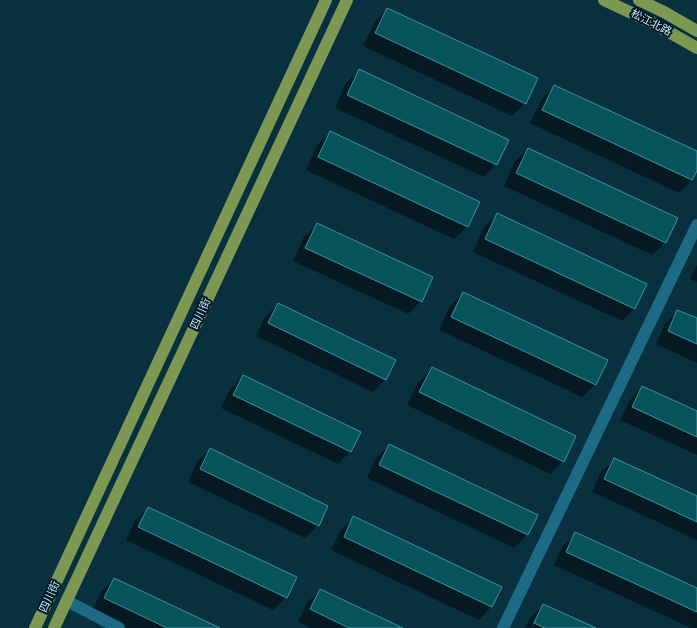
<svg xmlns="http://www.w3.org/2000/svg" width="697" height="628" font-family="Overpass,'Noto Sans SC',sans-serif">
  <rect width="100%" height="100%" fill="#08303f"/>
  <!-- shadow -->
  <path fill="#0007" fill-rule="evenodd" d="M388 9 525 103 512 116 363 46 375 22Z
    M359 71 496 164 484 177 335 108 346 83Z
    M554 86 697 153V168L692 180 679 193 530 123 542 99Z
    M330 133 467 227 454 239 306 170 317 145Z
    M528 149 665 243 652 255 504 186 515 161Z
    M497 215 634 309 622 321 473 252 484 227Z
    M317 225 421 301 408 314 293 261 304 237Z
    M697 265V282L690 279Z
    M463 293 606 360 595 385 582 397 439 330 450 306Z
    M278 304 385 379 373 392 256 336 265 317Z
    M678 311 697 320V363L656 344 665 324Z
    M432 368 563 461 550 474 407 405 419 381Z
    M243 376 351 451 338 464 221 408 230 389Z
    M642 387 697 412V455L620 420 630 400Z
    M389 445 536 515 527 535 514 548 367 478 376 458Z
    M210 450 318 525 305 538 188 482 197 462Z
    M614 460 697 497V540L592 492 601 472Z
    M148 508 286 597 273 610 126 540 135 521Z
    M354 517 491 607 479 620 331 550 341 530Z
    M576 534 697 590V628H691L554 565 563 546Z
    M114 579 218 628H127L92 611 101 592Z
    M320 590 400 628H310L298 622 307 603Z
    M543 605 594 628H525L530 618ZM535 619H537L533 628 531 627Z"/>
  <!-- building -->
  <path fill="#07535c" stroke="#3e95a0" d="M387 8 538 78 526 104 375 33Z
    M359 69 509 140 497 165 347 95Z
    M554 85 697 151V171L692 180 542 110Z
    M330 131 480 202 468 227 318 157Z
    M528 148 678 218 666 243 516 173Z
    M497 213 647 284 635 309 485 239Z
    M317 223 433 277 422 302 305 248Z
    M463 292 608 360 596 385 451 317Z
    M278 303 396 360 386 380 268 323Z
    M677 310 697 318V344L668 331Z
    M432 367 576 436 564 462 419 392Z
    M243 375 361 432 351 452 233 395Z
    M642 386 697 411V437L632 407Z
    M389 444 538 515 528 535 379 465Z
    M210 448 328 506 319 526 200 469Z
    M614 458 697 496V522L604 479Z
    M148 507 297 577 287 598 138 527Z
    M353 516 502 587 492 607 344 537Z
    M575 532 697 588V612L566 552Z
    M114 578 220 628H167L104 598Z
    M320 589 403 628H349L310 609Z
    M543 604 596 628H545L534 623Z"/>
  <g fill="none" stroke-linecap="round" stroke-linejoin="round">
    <!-- minor -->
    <path stroke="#1d6a85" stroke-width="12" d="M67 601 119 628
      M503 628 697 225"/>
    <!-- major -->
    <path stroke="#7d9852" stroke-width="12" d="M604 0 653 23 697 48
      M639 0 664 12 697 31
      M35 628 326 0
      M54 628 347 0"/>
  </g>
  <g text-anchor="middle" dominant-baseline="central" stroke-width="4" stroke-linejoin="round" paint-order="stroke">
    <!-- street labels -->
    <g font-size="11" fill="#c7eaf9" stroke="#001723">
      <text transform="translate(651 23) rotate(27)">松江北路</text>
      <text transform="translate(201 314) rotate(-65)">四川街</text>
      <text transform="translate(50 597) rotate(-65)">四川街</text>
    </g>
  </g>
</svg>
